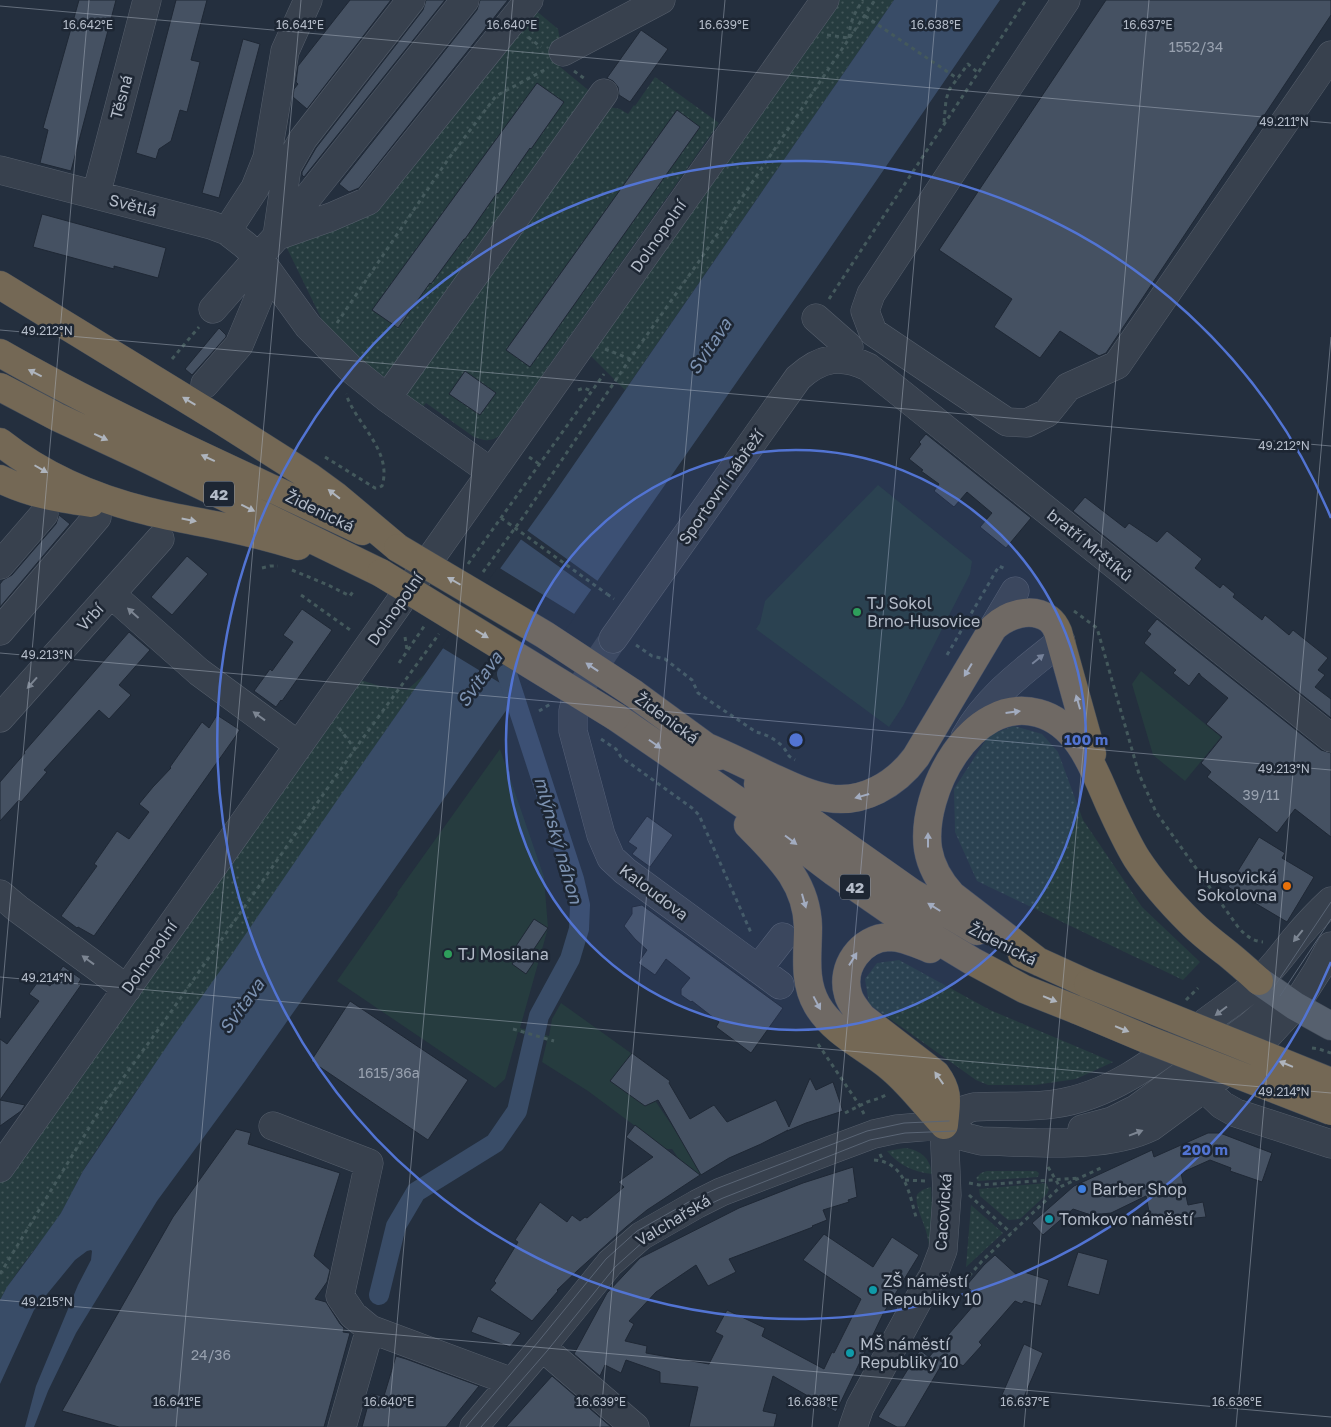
<svg xmlns="http://www.w3.org/2000/svg" width="1331" height="1427" font-family="'Golos Text',sans-serif">
  <defs>
    <pattern id="grass-dots" width="8" height="8" patternUnits="userSpaceOnUse" patternTransform="scale(1.25)"><rect width="8" height="8" fill="#263c3f"/><path d="M2 2h.1M6 6h.1" fill="none" stroke="#435659" stroke-width="1.8" stroke-linecap="round"/></pattern>
  </defs>
  <rect width="100%" height="100%" fill="#242f3e"/>
  <!-- grass -->
  <path fill="url(#grass-dots)" d="M834 0H894L625 390 587 352Z
    M534 9 558 29 560 40 571 60 559 66 593 94 386 377 375 375 324 324 284 242 334 223Z
    M655 77 719 123 543 374 545 376 500 435C492 442 484 441 474 437L426 403 419 411 410 405 403 390 609 107 620 109 628 114 634 105 635 106Z
    M425 674C360 767 296 862 231 956 182 1027 131 1096 84 1169 76 1183 69 1199 61 1213 42 1243 16 1269 0 1300V1180L355 678 379 686 407 690Z
    M1014 726 1042 734 1058 752 1083 820 1142 907 1200 962 1183 980 977 881 955 832 954 789 989 735Z
    M899 960 990 1010 1113 1062 1076 1079 1035 1085H988L976 1080 869 1004 865 979 877 963Z
    M905 1148C921 1150 930 1158 932 1174 913 1172 899 1165 887 1151Z
    M987 1171H1036L1039 1173 1038 1177 978 1181 976 1178 981 1173Z
    M1046 1183 1049 1189 1047 1194 1020 1219 1008 1220 980 1196 979 1189Z
    M931 1187 932 1206 930 1252C929 1245 928 1238 926 1231 924 1223 914 1203 917 1195 920 1190 927 1188 931 1187Z
    M971 1205 1003 1233 966 1267Z"/>
  <!-- pitch -->
  <path fill="#263c3f" d="M878 485 972 561 970 574 903 706 889 727 756 629 760 623 765 601Z
    M1141 671 1221 737 1185 781 1153 755 1132 684Z
    M500 749 544 877 548 928 520 1028 549 1036 552 1019 561 1003 670 1081 656 1102 671 1124 702 1174 693 1180 672 1149H666L588 1091 542 1062 547 1041 518 1032 505 1079 495 1088 337 981 398 894 397 893Z"/>
  <!-- water -->
  <path fill="#394c67" d="M894 0H1000L824 257 653 502 245 1081 157 1201 76 1333 48 1391 34 1427H25L36 1386 78 1285 91 1260 92 1251 91 1250 87 1251 75 1260 34 1310 0 1384V1300L7 1287 33 1252 61 1213 83 1171 173 1037 230 957 342 793 446 644 555 492Z"/>
  <!-- pier -->
  <path fill="#242f3e" d="M525 529 599 582 593 591 519 538Z
    M498 567 576 615 520 695 441 647Z"/>
  <g fill="none" stroke-linecap="round" stroke-linejoin="round">
    <!-- canal -->
    <path stroke="#394c67" stroke-width="20" d="M379 1295 396 1226 416 1192 495 1143 517 1111 539 1016 570 959 579 929 580 905 574 879 507 674"/>
  </g>
  <!-- building -->
  <path fill="#455162" stroke="#1f2835" d="M79 0H116L71 171 40 163 48 130 43 128Z
    M176 0H207L191 60 200 62 187 112 180 110 171 141 159 149 156 159 136 153Z
    M350 0H391L307 109 293 97 294 89 298 84 296 82 298 66Z
    M426 0H445L304 177 302 175V172L316 148 423 10Z
    M480 0H508L359 188 349 192 339 184 477 10Z
    M1106 0H1331V15L1106 353 1099 356 1060 331 1040 358 994 327 1012 299 939 250Z
    M641 30 668 49 630 102 619 95 618 87 613 81 607 78Z
    M243 39 260 44 219 198 202 193Z
    M537 83 564 102 531 149 530 148 498 194 497 193 465 239H464L431 284 430 283 398 328 372 310Z
    M677 110 700 127 530 367 506 350Z
    M42 214 166 248 158 278 114 266V269L33 247Z
    M219 328 226 335V337L192 375 185 369Z
    M465 371 496 393 480 415 449 394Z
    M926 434 1031 518 1006 548 980 527 992 513 967 492 954 507 934 491 939 484 921 471 923 470 909 459 921 444 919 442Z
    M1085 497 1125 528 1129 523 1157 542 1167 531 1202 559 1195 568 1220 588 1223 584 1235 594 1233 597 1262 620 1265 615 1289 635 1293 630 1328 658 1318 670 1325 675 1315 687 1331 699V718L1073 511Z
    M59 515 70 524 0 607V584L3 580 12 575 56 524Z
    M187 556 208 574 172 615 151 597Z
    M302 609 332 630 282 701 281 700 276 707 254 691 270 669 272 671 293 642 283 635Z
    M1157 619 1321 750 1331 753V837L1295 809 1277 833 1207 777 1211 772 1201 763 1222 737 1206 724 1228 698 1201 676 1199 673 1189 686 1173 673 1176 670 1144 643 1151 634 1147 631Z
    M129 632 150 650 119 685 131 695 109 719 99 710 44 770 47 772 21 802 19 800 0 821V782L25 753 24 752Z
    M217 715 240 730 94 936 78 927 77 928 61 916 97 866 94 864 117 831 129 839 149 812 139 804 153 787 171 768 170 767 202 722 209 728Z
    M647 816 673 835 650 867 632 854 637 848 628 842Z
    M1259 837 1285 853 1282 858 1314 877 1287 922 1228 887Z
    M642 905 783 1008 751 1053 716 1027 719 1022 692 1001 691 1002 681 995V989L690 978 666 959 655 975 638 963 647 950 635 939 624 926 632 914V907Z
    M534 919 548 928 534 949 540 953 526 974 512 964 520 953 514 949Z
    M63 966 81 979 78 984 81 985 0 1100V1039L7 1044 39 1001 29 994 40 979 50 986Z
    M350 1001 468 1080 428 1140 311 1061Z
    M632 1053 670 1081 669 1083 690 1119 714 1105 727 1122 776 1100 789 1127 810 1078 816 1090 833 1082 843 1111 806 1123 787 1131 788 1130 761 1144 729 1158 701 1175 658 1100 645 1106 610 1081Z
    M0 1100 25 1105 21 1111 0 1126Z
    M635 1125 700 1175 647 1210 626 1227 577 1271 557 1290 558 1291 532 1321 490 1290 496 1283 494 1281 518 1242 515 1240 540 1202 567 1222 572 1215 580 1221 585 1217 587 1218 624 1187 618 1182 653 1157 626 1137Z
    M236 1129 251 1133 248 1144 340 1173 314 1256 330 1270 327 1282 315 1299 326 1302 340 1324 344 1328 343 1332 350 1333 324 1427H119L62 1411 173 1217Z
    M1208 1133H1220L1272 1153 1262 1182 1230 1171 1231 1168 1210 1160 1181 1173 1188 1205 1203 1202 1206 1217 1156 1222V1221L1151 1222 1146 1196 1111 1213 1091 1215 1073 1209 1043 1235 1032 1223 1074 1186 1152 1150 1154 1157Z
    M853 1167 857 1197 848 1200 849 1202 823 1210 827 1220 812 1226 813 1227 729 1259 736 1272 708 1286 696 1265 656 1292 629 1321 634 1324 625 1341 647 1346 646 1353 709 1364 723 1336 715 1332 727 1310 765 1328 762 1336 824 1369 832 1352 834 1353 861 1299 803 1260 824 1234 873 1267 892 1237 919 1255 883 1314 836 1412 773 1376 763 1411 777 1414 774 1427H689L698 1387 660 1383V1372L626 1360 621 1373 605 1365 600 1376 574 1354 607 1293 640 1258 739 1208 803 1183Z
    M1078 1252 1108 1260 1099 1295 1067 1286Z
    M995 1255 1018 1276 1021 1271 1049 1280 1041 1306 1024 1301 1022 1304 1015 1301 979 1342 982 1345 963 1366 951 1358 945 1366 942 1364 905 1427H897L878 1417 920 1350 929 1357 980 1298 966 1286 984 1265Z
    M478 1316 521 1333 510 1347 471 1332Z
    M1024 1344 1043 1353 1020 1406 1001 1397Z
    M396 1356 406 1359 479 1386 446 1427H362L371 1394 384 1396Z
    M552 1376 611 1427H506Z"/>
  <g fill="none" stroke-linecap="round" stroke-linejoin="round">
    <!-- minor-tunnel -->
    <path stroke="#3a4453" stroke-width="28" stroke-dasharray="28 14" stroke-linecap="butt" d="M575 703 583 684 613 639"/>
    <!-- minor casing -->
    <g stroke="#565f6c" stroke-width="29">
      <path id="minor" d="M411 0 303 139 287 167 277 236 465 0
        M1066 0 871 294 865 311 873 332 1007 422 1027 423 1047 413 1068 387 1117 365 1331 55
        M563 52 661 0
        M0 170 211 225 227 231 245 245 258 257 308 326 351 369 387 398 491 472
        M96 195 147 0
        M227 231 255 188 267 158 285 51 308 0
        M213 309 277 236 331 217 368 201 529 0
        M816 318 849 347 844 359
        M205 384 239 345 269 273
        M387 398 604 93
        M0 565 44 514
        M111 594 199 672 298 745
        M993 628 1015 591
        M0 631 97 517
        M613 639 798 378C821 357 841 354 868 367L1331 738
        M575 703 573 711V731L601 835 611 858 625 871 780 985
        M0 718 160 539
        M965 737C988 696 1025 670 1061 641
        M0 894 18 909 127 989
        M758 969 783 937
        M1204 1088 1222 1105 1236 1113 1331 1144
        M944 1125 965 1137 981 1141C1033 1142 1104 1150 1151 1127L1227 1071 1260 1044 1295 1006 1318 970 1331 946
        M944 1125 967 1109 974 1107C1001 1105 1027 1108 1054 1104 1113 1096 1160 1057 1206 1022 1224 1008 1244 996 1260 980 1273 968 1284 953 1295 939 1306 926 1318 913 1331 901
        M273 1126 369 1163 340 1296 353 1315 370 1329 512 1382
        M1082 1129 1112 1121 1136 1109 1250 1026 1266 1012 1279 998
        M0 1168 825 0
        M542 1347 635 1427
        M342 1427 370 1329
        M474 1427 542 1347 610 1263 641 1236 697 1204 721 1192 831 1150 874 1134 897 1129 944 1125
        M853 1427 860 1407 917 1302 933 1276 943 1250 947 1195 944 1125"/>
    </g>
    <!-- major casing -->
    <g stroke="#414a57" stroke-width="29">
      <path id="major" d="M1259 981 1295 1006 1331 1026"/>
    </g>
    <!-- highway casing -->
    <g stroke="#434c59" stroke-width="29">
      <path id="highway" d="M0 285 222 421 310 477 336 496 398 548
        M0 353C117 420 241 473 362 531
        M0 387 57 417 143 457 381 573
        M0 442C43 476 94 498 147 511 174 518 201 522 229 528 252 533 275 539 298 546
        M0 479C31 494 57 498 91 503
        M633 693 719 756
        M616 717 760 816 834 872 899 917 972 961 1024 989 1077 1010
        M705 746C726 755 747 765 767 775 787 784 806 794 828 798 863 804 896 784 916 757L993 628C1007 615 1031 606 1049 619 1053 622 1056 627 1058 632L1092 754
        M758 784 911 892 977 931
        M748 825C777 855 807 881 808 927 808 954 803 981 817 1005 834 1034 868 1048 892 1069 911 1085 927 1107 944 1125
        M930 949C918 944 903 937 889 937 861 938 840 967 848 994 850 1003 857 1010 862 1017L936 1074C950 1093 946 1103 944 1125
        M1022 954 1088 984
        M1039 962 952 895C940 882 931 867 928 849 920 793 971 695 1038 713 1080 724 1095 773 1111 808 1119 825 1127 843 1137 859 1152 882 1171 903 1190 922 1202 934 1215 944 1228 954 1239 963 1249 972 1259 981"/>
    </g>
    <!-- path -->
    <path stroke="#44595c" stroke-width="3" stroke-dasharray="4 4" stroke-linecap="butt" d="M865 16 958 79
      M827 35 849 38
      M528 37 541 47
      M849 38C850 21 854 14 863 0
      M574 71 585 79
      M944 122 946 100 949 90 968 64 977 72
      M829 299 1026 0
      M337 323 449 158 496 96 548 68
      M605 349 630 359
      M172 359 199 327
      M578 390 584 388 591 391
      M325 457 375 488H378L382 486C393 451 356 424 346 394
      M529 457 539 464
      M501 518 508 523
      M468 564 604 374
      M262 568 270 566H278
      M292 570 328 585 350 596 354 590
      M483 572 526 513 630 359 702 257 875 0
      M607 594 614 599
      M301 595 353 632
      M1074 611 1097 628 1139 774 1156 812 1238 927C1245 935 1252 941 1263 942
      M405 637 407 650
      M636 645 652 656 665 659 692 680 698 693 756 732C766 734 777 740 784 748 789 755 786 755 795 760
      M947 655 999 566 1007 570
      M399 663 425 625
      M539 711 552 703
      M339 728 355 749
      M601 739 616 749 621 757 692 808 699 815 752 935
      M1186 1000 1198 988
      M513 1029 554 1041
      M818 1044 860 1106 864 1114
      M1312 1048 1319 1049 1331 1053
      M845 1113 867 1102 880 1098 886 1095
      M880 1154 883 1161
      M874 1160C905 1162 909 1193 916 1217
      M1048 1167 1060 1187
      M905 1180 925 1181
      M969 1183 979 1185 1080 1178
      M969 1195 1011 1233
      M0 1274 100 1110 168 1016 355 749 439 634
      M969 1276 982 1261 1060 1187 1103 1167"/>
    <!-- minor -->
    <use href="#minor" stroke="#38414e" stroke-width="28"/>
    <!-- major -->
    <use href="#major" stroke="#56606e" stroke-width="28"/>
    <!-- highway -->
    <use href="#highway" stroke="#746855" stroke-width="28"/>
    <!-- tram -->
    <path stroke="#5a6575" stroke-width="1" d="M1272 990 1331 902
      M1280 996 1331 919
      M466 1427 538 1342 606 1259 637 1231 694 1199 718 1188 867 1131 904 1123 949 1121
      M481 1427 547 1351 615 1267 645 1240 701 1208 723 1198 870 1140 905 1133 955 1131"/>
    <!-- highway-bridge casing -->
    <g stroke="#434c59" stroke-width="29" stroke-linecap="butt">
      <path id="highway-bridge" d="M398 548 545 635 633 693
        M381 573 616 717
        M1088 984 1331 1082
        M1077 1010 1146 1039 1331 1111"/>
    </g>
    <!-- path-bridge -->
    <path stroke="#44595c" stroke-width="3" stroke-dasharray="4 4" stroke-linecap="butt" d="M508 523 607 594"/>
    <!-- highway-bridge -->
    <use href="#highway-bridge" stroke="#746855" stroke-width="28"/>
  </g>
  <!-- one-way arrows -->
  <defs><path id="oneway-solid" d="M-6-.8H1V-3.2L6.5 0L1 3.2V.8H-6Z" transform="scale(1.25)"/></defs>
  <g fill="#aeb4bd">
    <use href="#oneway-solid" transform="translate(35 373) rotate(-153)"/>
    <use href="#oneway-solid" transform="translate(189 401) rotate(-149)"/>
    <use href="#oneway-solid" transform="translate(101 437) rotate(25)"/>
    <use href="#oneway-solid" transform="translate(208 458) rotate(-155)"/>
    <use href="#oneway-solid" transform="translate(41 469) rotate(30)"/>
    <use href="#oneway-solid" transform="translate(334 494) rotate(-142)"/>
    <use href="#oneway-solid" transform="translate(248 508) rotate(26)"/>
    <use href="#oneway-solid" transform="translate(189 520) rotate(11)"/>
    <use href="#oneway-solid" transform="translate(454 581) rotate(-150)"/>
    <use href="#oneway-solid" transform="translate(482 634) rotate(31)"/>
    <use href="#oneway-solid" transform="translate(592 667) rotate(-146)"/>
    <use href="#oneway-solid" transform="translate(968 670) rotate(121)"/>
    <use href="#oneway-solid" transform="translate(1078 702) rotate(-106)"/>
    <use href="#oneway-solid" transform="translate(1013 712) rotate(-7)"/>
    <use href="#oneway-solid" transform="translate(655 744) rotate(35)"/>
    <use href="#oneway-solid" transform="translate(862 796) rotate(164)"/>
    <use href="#oneway-solid" transform="translate(791 840) rotate(37)"/>
    <use href="#oneway-solid" transform="translate(928 840) rotate(-90)"/>
    <use href="#oneway-solid" transform="translate(804 901) rotate(74)"/>
    <use href="#oneway-solid" transform="translate(934 907) rotate(-148)"/>
    <use href="#oneway-solid" transform="translate(853 959) rotate(-58)"/>
    <use href="#oneway-solid" transform="translate(1050 999) rotate(22)"/>
    <use href="#oneway-solid" transform="translate(817 1003) rotate(62)"/>
    <use href="#oneway-solid" transform="translate(1122 1029) rotate(22)"/>
    <use href="#oneway-solid" transform="translate(1286 1064) rotate(-158)"/>
    <use href="#oneway-solid" transform="translate(939 1078) rotate(-125)"/>
  </g>
  <g fill="#7c8592">
    <use href="#oneway-solid" transform="translate(133 613) rotate(-138)"/>
    <use href="#oneway-solid" transform="translate(1038 659) rotate(-39)"/>
    <use href="#oneway-solid" transform="translate(32 683) rotate(132)"/>
    <use href="#oneway-solid" transform="translate(259 716) rotate(-144)"/>
    <use href="#oneway-solid" transform="translate(1298 936) rotate(129)"/>
    <use href="#oneway-solid" transform="translate(88 960) rotate(-144)"/>
    <use href="#oneway-solid" transform="translate(1221 1011) rotate(143)"/>
    <use href="#oneway-solid" transform="translate(1136 1133) rotate(-21)"/>
  </g>
  <!-- ticks -->
  <path fill="none" stroke="#b4bcc9" stroke-width="1" stroke-opacity="0.45" d="M0 6 1331 123M0 330 1331 446M0 653 1331 770M0 977 1331 1093M0 1018 89 0M0 1300 1331 1417M176 1427 301 0M388 1427 513 0M600 1427 725 0M812 1427 937 0M1024 1427 1149 0M1236 1427 1331 337"/>
  <!-- distance rings -->
  <circle cx="796" cy="740" r="290" fill="#5274d3" fill-opacity=".12"/>
  <g fill="none" stroke="#5274d3" stroke-width="2.5">
    <circle cx="796" cy="740" r="290"/>
    <path d="M1331 962A579 579 0 1 1 1331 518"/>
  </g>
  <!-- markers -->
  <g fill="#2e9e5b" stroke="#1d2633" stroke-width="2">
    <circle cx="857" cy="612" r="5"/>
    <circle cx="448" cy="954" r="5"/>
  </g>
  <circle fill="#e8710a" stroke="#1d2633" stroke-width="2" cx="1287" cy="886" r="5"/>
  <circle fill="#3f7fe0" stroke="#1d2633" stroke-width="2" cx="1082" cy="1189" r="5"/>
  <g fill="#0f9aa8" stroke="#1d2633" stroke-width="2">
    <circle cx="1049" cy="1219" r="5"/>
    <circle cx="873" cy="1290" r="5"/>
    <circle cx="850" cy="1353" r="5"/>
  </g>
  <g text-anchor="middle" dominant-baseline="central" stroke-width="5" stroke-linejoin="round" paint-order="stroke">
    <!-- number labels -->
    <g font-size="14" fill="#98a1af">
      <text x="1196" y="46">1552/34</text>
      <text x="1261" y="794">39/11</text>
      <text x="389" y="1072">1615/36a</text>
      <text x="211" y="1354">24/36</text>
    </g>
    <!-- shield labels -->
    <g fill="#1d2633" stroke="#878f9c" stroke-width="1">
      <rect x="204" y="481.5" width="30" height="25" rx="4"/>
      <rect x="840" y="874.5" width="30" height="25" rx="4"/>
    </g>
    <g font-size="15" font-weight="bold" fill="#b4bcc9">
      <text x="219" y="494">42</text>
      <text x="855" y="887">42</text>
    </g>
    <!-- street labels -->
    <g font-size="16" fill="#b4bcc9" stroke="#1d2633">
      <text transform="translate(121 97) rotate(-75)">Těsná</text>
      <text transform="translate(133 205) rotate(14)">Světlá</text>
      <text transform="translate(658 236) rotate(-55)">Dolnopolní</text>
      <text transform="translate(721 487) rotate(-55)">Sportovní nábřeží</text>
      <text transform="translate(320 511) rotate(26)">Židenická</text>
      <text transform="translate(1090 545) rotate(39)">bratří Mrštíků</text>
      <text transform="translate(395 609) rotate(-55)">Dolnopolní</text>
      <text transform="translate(90 617) rotate(-48)">Vrbí</text>
      <text transform="translate(667 718) rotate(36)">Židenická</text>
      <text transform="translate(654 892) rotate(37)">Kaloudova</text>
      <text transform="translate(1003 944) rotate(27)">Židenická</text>
      <text transform="translate(149 957) rotate(-55)">Dolnopolní</text>
      <text transform="translate(943 1212) rotate(-86)">Cacovická</text>
      <text transform="translate(673 1220) rotate(-31)">Valchařská</text>
    </g>
    <!-- poi labels -->
    <g font-size="16" fill="#b4bcc9" stroke="#1d2633" text-anchor="start">
      <text x="867" y="603">TJ Sokol<tspan x="867" dy="18">Brno-Husovice</tspan></text>
      <text x="1277" y="877" text-anchor="end">Husovická<tspan x="1277" dy="18">Sokolovna</tspan></text>
      <text x="458" y="954">TJ Mosilana</text>
      <text x="1092" y="1189">Barber Shop</text>
      <text x="1059" y="1219">Tomkovo náměstí</text>
      <text x="883" y="1281">ZŠ náměstí<tspan x="883" dy="18">Republiky 10</tspan></text>
      <text x="860" y="1344">MŠ náměstí<tspan x="860" dy="18">Republiky 10</tspan></text>
    </g>
    <!-- water labels -->
    <g font-size="18" font-style="italic" fill="#7c92b1" stroke="#1d2633">
      <text transform="translate(709 346) rotate(-56)">Svitava</text>
      <text transform="translate(479 679) rotate(-54)">Svitava</text>
      <text transform="translate(559 840) rotate(74)">mlýnský náhon</text>
      <text transform="translate(241 1006) rotate(-54)">Svitava</text>
    </g>
  </g>
  <g font-size="12" text-anchor="middle" fill="#b4bcc9" stroke="#1d2633" stroke-width="5" stroke-linejoin="round" paint-order="stroke">
    <text x="88" y="29">16.642°E</text>
    <text x="300" y="29">16.641°E</text>
    <text x="512" y="29">16.640°E</text>
    <text x="724" y="29">16.639°E</text>
    <text x="936" y="29">16.638°E</text>
    <text x="1148" y="29">16.637°E</text>
    <text x="1284" y="126">49.211°N</text>
    <text x="47" y="335">49.212°N</text>
    <text x="1284" y="450">49.212°N</text>
    <text x="47" y="659">49.213°N</text>
    <text x="1284" y="773">49.213°N</text>
    <text x="47" y="982">49.214°N</text>
    <text x="1284" y="1096">49.214°N</text>
    <text x="47" y="1306">49.215°N</text>
    <text x="177" y="1406">16.641°E</text>
    <text x="389" y="1406">16.640°E</text>
    <text x="601" y="1406">16.639°E</text>
    <text x="813" y="1406">16.638°E</text>
    <text x="1025" y="1406">16.637°E</text>
    <text x="1237" y="1406">16.636°E</text>
  </g>
  <circle cx="796" cy="740" r="8" fill="#5274d3" stroke="#1d2633" stroke-width="2.5"/>
  <g font-size="15" text-anchor="middle" font-weight="bold" fill="#5274d3" stroke="#1d2633" stroke-width="5" stroke-linejoin="round" paint-order="stroke">
    <text x="1086" y="745">100 m</text>
    <text x="1205" y="1155">200 m</text>
  </g>
</svg>
